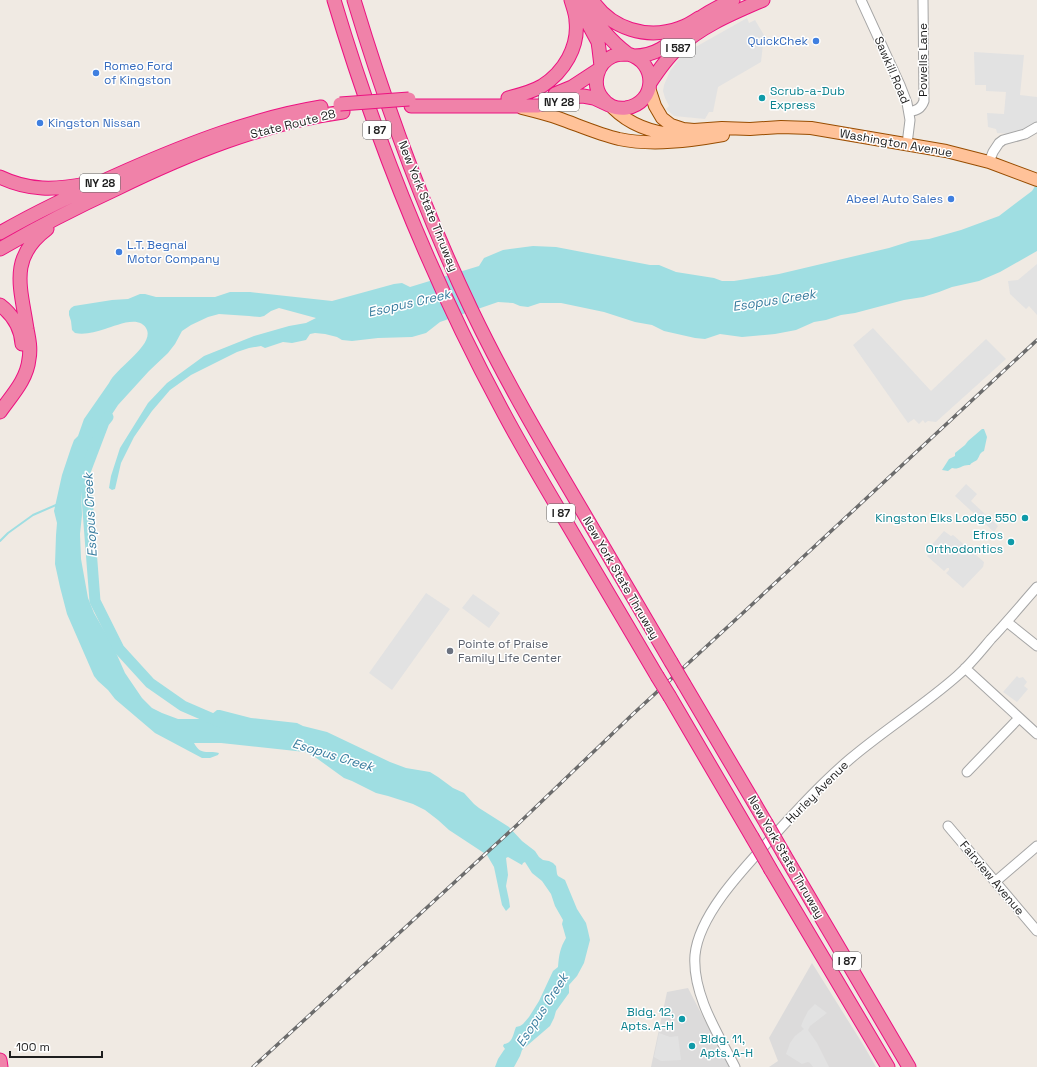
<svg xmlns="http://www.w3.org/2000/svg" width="1037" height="1067" font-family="'Space Grotesk',sans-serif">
  <rect width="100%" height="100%" fill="#f0eae3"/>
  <!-- residential -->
  <path fill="#dcdbdb" d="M812 963 864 1046 876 1067H769L778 1061 769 1038Z
    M688 988 715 1040 730 1067H651L667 992Z"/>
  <!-- parking -->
  <path fill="#e2e2e2" d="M747 18 749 23 755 20 764 35 761 62 718 87 713 112H709L705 119 674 116 666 109 669 106 665 98 663 91 664 85 670 71 679 59 692 49Z
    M974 52 1024 55 1020 95 1037 97V122L1026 129 1011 134 997 133 996 129 988 127 987 113 1004 114 1006 92 986 91V85H975Z
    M1037 264V315L1029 306 1026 309 1010 294 1008 281 1018 280Z
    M873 328 931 391 986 339 1006 359 936 422 928 421 925 423 923 420 919 424 914 419 908 423 853 345Z
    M966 484 977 494 971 501 998 526 994 532 955 496Z
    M944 531 951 536 953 535 984 562 983 567 963 588 946 573 949 570V568H947L944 571 927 556 932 551 929 548Z
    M426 593 450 609 392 690 369 673Z
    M473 594 500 613 489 628 462 608Z
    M1017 676 1019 678 1023 677 1027 682 1024 686 1028 689 1017 702 1003 692Z
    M815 1004 827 1013 810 1026 808 1030 817 1043 829 1067H813L810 1063 808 1062 802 1064 786 1054 790 1043 795 1036 804 1029 801 1026 803 1021 808 1011Z
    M659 1033 670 1037 678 1036 681 1060 661 1061 654 1057Z"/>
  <!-- water -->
  <path fill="#9fdee2" d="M1037 183V251L1000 272 979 281 952 287 939 292 923 297 904 300 855 313 841 315 826 320 814 322 796 330 775 334 742 337 720 334 705 339 695 338 664 331 652 325 635 322 604 312 561 303H540L528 307 520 306 513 303 498 302 440 322 426 333 412 337 378 338 352 341 342 340 337 337 325 334 315 333 310 334 306 340 292 343 283 342 265 348 261 346 249 348 237 352 191 375 170 390 152 411 134 437 121 463 115 489 112 490 109 488 111 476 120 448 148 403 167 383 204 356 254 336 289 326 306 323 316 318 279 308 271 311 264 316 260 317 249 316 219 314 208 317 191 325 182 331 175 344 168 353 149 371 118 405 103 428 92 450 85 473 81 491 82 515 80 534 81 559 88 598 94 613 113 646 125 673 142 698 152 708 162 713 178 719H200L212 714 217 710H220L251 718 297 723 303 726 327 732 390 762 406 768 430 772 438 777 453 788 464 793 474 804 479 808 509 827 522 841 535 851 539 857 543 860 549 861 553 863 556 866 557 874 558 876 565 880 577 909 586 923 588 931 590 940 584 963 577 976 569 985V993L556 1011 554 1018 550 1026 522 1050 520 1056 514 1067H495L498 1059 504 1050 505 1049 503 1046 504 1044C513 1043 513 1034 516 1027L520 1026 523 1024 529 1017 539 1001 553 971 558 967C559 955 560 948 566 938L562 924 563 920 555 906 551 894 542 881 532 873 525 862 523 863 522 865 508 857 506 858 508 875 506 886 509 900 510 907 506 911 502 905 494 867 487 855 449 830 438 820 425 810 413 804 388 796 376 793 352 781 344 778 315 757 305 752 221 743H194C201 756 207 750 219 753L218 755 210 758H202L155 733 115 699 108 690 98 681 94 676 67 614 60 587 55 564 56 535 57 523 54 511 62 475 71 448 74 440 78 436 84 419 109 383C116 368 153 346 147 330 140 314 116 326 105 329 95 332 85 335 75 333L72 330 71 321 69 315V311L71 308 74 306 112 300 128 299 140 294H145L156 297H215L230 292H250L332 301 394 284 402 283 410 287 479 266 484 258 503 250 533 246 556 247 650 265H659L676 272 714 278 722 281H734L779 274 889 248 911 241 929 239 961 230 999 216 1032 191Z
    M982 429H984L987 437 984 451C979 453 980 456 977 460 974 462 972 462 970 465 963 464 959 470 952 468L948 471 942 470 949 459 955 456V453L965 445 968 441Z"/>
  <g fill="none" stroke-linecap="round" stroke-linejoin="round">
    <!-- stream -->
    <path stroke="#9fdee2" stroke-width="2" d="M0 541 8 533 33 515 56 505"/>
    <!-- river -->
    <path stroke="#9fdee2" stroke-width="11" d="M108 417 104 422 85 472 95 601 119 649 150 683 183 706 220 722"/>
    <!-- minor casing -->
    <g stroke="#a5a5a5" stroke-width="11">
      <path id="minor" d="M861 0 900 85 907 103 910 120 907 144
        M909 112C917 110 921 109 924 101L923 0
        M989 162 993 152 999 143 1003 140 1025 134 1037 127
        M1007 622 1037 646
        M965 668 1037 734
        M967 772 1019 718
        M948 826 1037 931
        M995 882 1037 846
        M735 1067C718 1034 692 994 695 955 699 912 750 862 778 831 801 806 824 781 850 759 884 730 923 706 957 676 970 665 980 652 991 639 1007 622 1022 604 1037 587"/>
    </g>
    <!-- major casing -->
    <g stroke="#984d00" stroke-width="14">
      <path id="major" d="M649 88 655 106 662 118 671 125 683 129 694 130 722 128 750 129 781 127 811 128 946 151 989 162 1037 180
        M522 108C534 111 546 114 558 118 578 125 598 134 619 139 653 146 689 141 723 135
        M613 108C631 126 653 133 678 135"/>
    </g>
    <!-- highway casing -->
    <g stroke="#ec1281" stroke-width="15">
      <path id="highway" d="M334 0C376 141 431 278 501 408 521 446 543 483 565 520 596 572 626 624 657 676
        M354 0C386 106 424 211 472 311 505 380 544 446 583 512 612 562 642 612 671 662
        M592 0C611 29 647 40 680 28 687 26 693 22 699 18
        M586 2C596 24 609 40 628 54
        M578 5 598 42 599 49 601 66
        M628 54C658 62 657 103 626 108 615 109 608 106 602 98 591 84 597 63 613 56 618 54 623 54 628 54Z
        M634 56C665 56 677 33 700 18 710 11 722 5 733 0
        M650 83C658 71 666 59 677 49 701 26 733 13 763 0
        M555 94 572 87 598 70
        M508 98C520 95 532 92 542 86 564 72 579 47 576 21 576 14 573 7 571 0
        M411 106H538L553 103 572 97 583 96 594 98 609 105
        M0 177C29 191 55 190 86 184
        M0 233C41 209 85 189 128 170 190 143 254 118 321 107
        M0 249C38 227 77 207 116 189 188 154 263 123 343 112
        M0 305C12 314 21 328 22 344
        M0 412C11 396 27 380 29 359 31 349 29 339 27 329 21 288 8 258 47 229
        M684 684 766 823
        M670 697 752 837
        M785 856 909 1067
        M771 870 888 1067
        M0 1060 1 1067"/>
    </g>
    <!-- minor -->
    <use href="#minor" stroke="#fff" stroke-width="9"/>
    <!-- major -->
    <use href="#major" stroke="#ffc299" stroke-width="12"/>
    <!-- highway -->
    <use href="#highway" stroke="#f082a9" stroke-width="13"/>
    <!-- rail casing -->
    <g stroke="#6c6c6c" stroke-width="3.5">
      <path id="rail" d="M253 1067 517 825 633 714 745 611 1037 340"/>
    </g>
    <!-- rail -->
    <use href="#rail" stroke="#fff" stroke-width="2" stroke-dasharray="6" stroke-linecap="butt"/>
    <!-- highway-bridge casing -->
    <g stroke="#ec1281" stroke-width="15" stroke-linecap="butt">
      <path id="highway-bridge" d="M340 104 409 99
        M671 662 684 684
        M657 676 670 697
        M766 823 785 856
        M752 837 771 870"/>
    </g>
    <!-- highway-bridge -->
    <use href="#highway-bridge" stroke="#f082a9" stroke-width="13"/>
  </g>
  <!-- markers -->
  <g fill="#3f7fe0" stroke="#fff" stroke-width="1.5">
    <circle cx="816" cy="41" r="4"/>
    <circle cx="96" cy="73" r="4"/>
    <circle cx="40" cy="123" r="4"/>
    <circle cx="951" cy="199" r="4"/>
    <circle cx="119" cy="252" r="4"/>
  </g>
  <g fill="#0f9aa8" stroke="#fff" stroke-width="1.5">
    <circle cx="762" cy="98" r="4"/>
    <circle cx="1025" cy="518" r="4"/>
    <circle cx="1011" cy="542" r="4"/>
    <circle cx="682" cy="1019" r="4"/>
    <circle cx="692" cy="1046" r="4"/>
  </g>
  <circle fill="#6b7280" stroke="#fff" stroke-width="1.5" cx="450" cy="651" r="4"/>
  <g text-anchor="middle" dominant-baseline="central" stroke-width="3" stroke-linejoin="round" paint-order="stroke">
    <!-- shield labels -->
    <g fill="#fff" stroke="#626262" stroke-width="1">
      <rect x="661" y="39" width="34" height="18" rx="3"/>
      <rect x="539" y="93" width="40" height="18" rx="3"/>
      <rect x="363" y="121" width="28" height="18" rx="3"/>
      <rect x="80" y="174" width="40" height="18" rx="3"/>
      <rect x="547" y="504" width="28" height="18" rx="3"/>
      <rect x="833" y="952" width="28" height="18" rx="3"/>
    </g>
    <g font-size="11" font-weight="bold" fill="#1e1e1e">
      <text x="678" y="48">I 587</text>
      <text x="559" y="102">NY 28</text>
      <text x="377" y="130">I 87</text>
      <text x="100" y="183">NY 28</text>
      <text x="561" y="513">I 87</text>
      <text x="847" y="961">I 87</text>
    </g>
    <!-- shop labels -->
    <g font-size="12" fill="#366cbe" stroke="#fff" text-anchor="start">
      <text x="808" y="41" text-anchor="end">QuickChek</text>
      <text x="104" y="66">Romeo Ford<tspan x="104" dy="14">of Kingston</tspan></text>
      <text x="48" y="123">Kingston Nissan</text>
      <text x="943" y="199" text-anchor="end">Abeel Auto Sales</text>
      <text x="127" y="245">L.T. Begnal<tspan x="127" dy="14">Motor Company</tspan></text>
    </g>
    <!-- street labels -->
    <g font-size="12" fill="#1e1e1e" stroke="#fff">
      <text transform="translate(923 60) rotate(-90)">Powells Lane</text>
      <text transform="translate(892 70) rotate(67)">Sawkill Road</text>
      <text transform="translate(293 124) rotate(-14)">State Route 28</text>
      <text transform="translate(896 143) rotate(10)">Washington Avenue</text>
      <text transform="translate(428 206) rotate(68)">New York State Thruway</text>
      <text transform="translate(621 578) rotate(60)">New York State Thruway</text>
      <text transform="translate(817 792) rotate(-45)">Hurley Avenue</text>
      <text transform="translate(786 857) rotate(60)">New York State Thruway</text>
      <text transform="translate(992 878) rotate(50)">Fairview Avenue</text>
    </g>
    <!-- culture labels -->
    <g font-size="12" fill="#0d838f" stroke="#fff" text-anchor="end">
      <text x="770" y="91" text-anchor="start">Scrub-a-Dub<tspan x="770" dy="14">Express</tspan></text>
      <text x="1017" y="518">Kingston Elks Lodge 550</text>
      <text x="1003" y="535">Efros<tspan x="1003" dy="14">Orthodontics</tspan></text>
      <text x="674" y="1012">Bldg. 12,<tspan x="674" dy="14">Apts. A-H</tspan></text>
      <text x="700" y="1039" text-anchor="start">Bldg. 11,<tspan x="700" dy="14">Apts. A-H</tspan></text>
    </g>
    <!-- worship labels -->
    <g font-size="12" fill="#5b616d" stroke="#fff" text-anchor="start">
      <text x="458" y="644">Pointe of Praise<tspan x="458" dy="14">Family Life Center</tspan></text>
    </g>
    <!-- water labels -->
    <g font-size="13" font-style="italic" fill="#397d9f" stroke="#fff">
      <text transform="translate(774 300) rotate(-9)">Esopus Creek</text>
      <text transform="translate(409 303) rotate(-13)">Esopus Creek</text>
      <text transform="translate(90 515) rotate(-93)">Esopus Creek</text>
      <text transform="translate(333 755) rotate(17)">Esopus Creek</text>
      <text transform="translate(542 1010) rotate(-57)">Esopus Creek</text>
    </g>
  </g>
  <!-- scale -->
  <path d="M10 1051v6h92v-6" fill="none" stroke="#1e1e1e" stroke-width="2"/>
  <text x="16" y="1051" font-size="12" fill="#1e1e1e" stroke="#ffffff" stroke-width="3" paint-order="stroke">100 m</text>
</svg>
